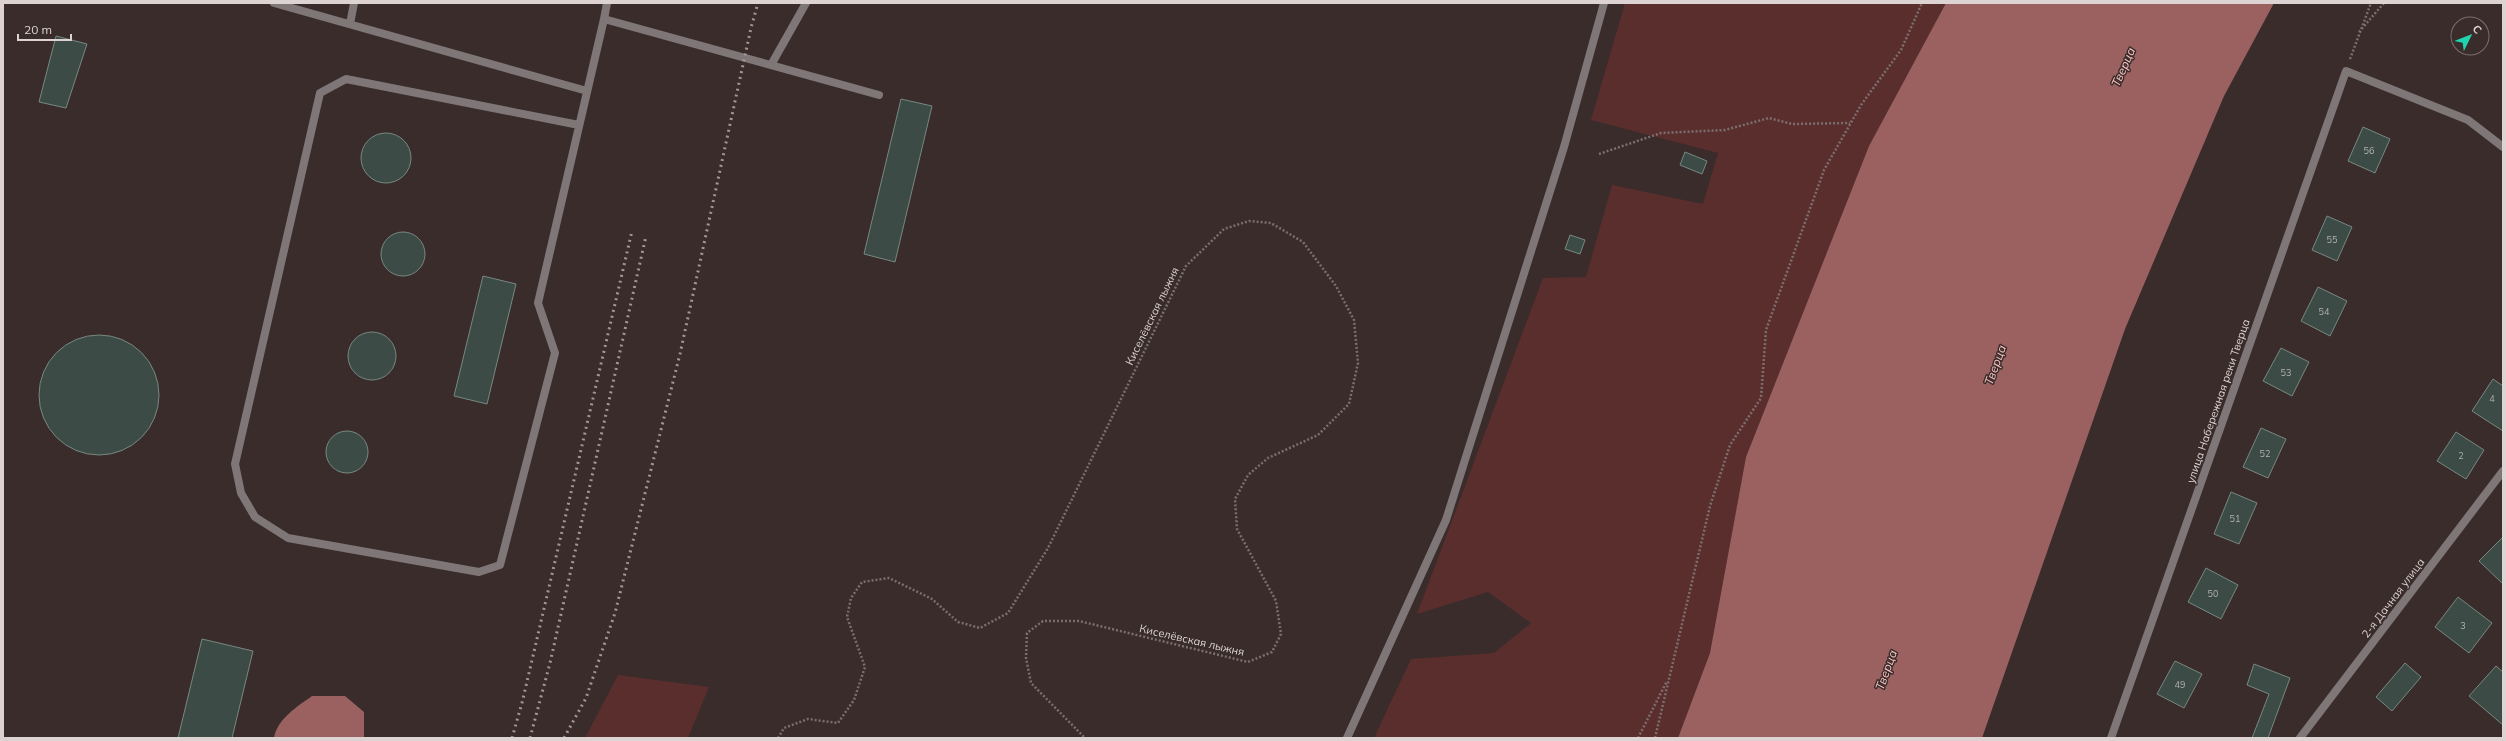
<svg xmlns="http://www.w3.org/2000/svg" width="2506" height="741" font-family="Mulish,sans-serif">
  <rect width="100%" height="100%" fill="#392c2b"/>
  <!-- green -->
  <path fill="#5b2e2e" d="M1625 3H1946L1869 146 1746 457 1710 653 1678 738H1374L1411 659 1494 653 1531 623 1488 592 1417 614 1543 278 1586 277 1612 185 1703 204 1718 153 1591 120Z
    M618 675 709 687 688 738H585Z"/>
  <!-- water -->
  <path fill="#9a6160" d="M1946 3H2274L2224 96 2125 329 1982 738H1678L1710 653 1746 457 1869 146Z
    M312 696H345L364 712V738H274C277 719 298 706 312 696Z"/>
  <!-- building -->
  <path fill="#3c4b46" stroke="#788882" d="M56 36 87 44 66 108 39 102Z
    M901 99 932 106 895 262 864 254Z
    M2363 127 2390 139 2375 173 2348 161Z
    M361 158a25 25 0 1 1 50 0a25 25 0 1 1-50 0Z
    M1685 152 1707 161 1702 174 1680 165Z
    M2327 216 2352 227 2337 261 2312 250Z
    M381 254a22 22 0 1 1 44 0a22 22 0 1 1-44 0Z
    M1570 235 1585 240 1580 254 1565 249Z
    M483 276 516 284 487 404 454 396Z
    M2318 287 2347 301 2330 336 2301 321Z
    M348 356a24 24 0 1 1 48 0a24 24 0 1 1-48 0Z
    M39 395a60 60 0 1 1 120 0a60 60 0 1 1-120 0Z
    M2281 348 2309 362 2292 396 2263 381Z
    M2493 379 2503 386V431L2472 411Z
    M2261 428 2286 439 2268 478 2243 467Z
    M326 452a21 21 0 1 1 42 0a21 21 0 1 1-42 0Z
    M2456 432 2484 450 2466 479 2437 461Z
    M2231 492 2257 503 2239 544 2214 534Z
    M2503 537V584L2479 561Z
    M2206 568 2238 585 2221 619 2188 602Z
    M2458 597 2492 623 2469 653 2435 627Z
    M202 639 253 651 232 738H178Z
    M2175 661 2202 674 2184 708 2157 694Z
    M2405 663 2421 677 2392 711 2376 697Z
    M2254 664 2290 678 2268 738H2252L2269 694 2247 685Z
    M2496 666 2503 672V725L2469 696Z"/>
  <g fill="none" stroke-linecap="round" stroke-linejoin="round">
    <!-- path -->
    <path stroke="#7b6f6e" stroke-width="2.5" stroke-dasharray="2 2" stroke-linecap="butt" d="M2359 32 2384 3
      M2350 59 2371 3
      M1599 154 1661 133 1725 130 1769 118 1792 124 1850 123
      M778 738 784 728 808 719 838 723 854 700 865 667 847 617 851 598 862 582 889 578 932 599 958 622 980 628 1008 613 1048 548 1186 266 1224 229 1249 221 1271 223 1303 242 1336 286 1354 320 1358 363 1349 404 1318 435 1268 458 1248 475 1235 499 1237 529 1276 601 1281 634 1272 652 1248 662 1079 621H1043L1027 633 1026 658 1031 683 1085 738
      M1638 738 1667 681
      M1655 738 1710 506 1730 445 1761 398 1766 330 1824 170 1861 105 1901 50 1922 3"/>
    <!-- lane -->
    <path stroke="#7f7777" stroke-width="8" d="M274 3 587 91
      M604 19 879 95
      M350 24 354 3
      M771 65 806 3
      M579 125 346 79 320 93 235 464 241 493 255 517 288 538 479 572 500 565 555 353 538 303 604 19 607 3"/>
    <!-- street -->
    <path stroke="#7f7777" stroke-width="8" d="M1347 738 1446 520 1564 147 1604 3
      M2111 738 2346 71 2468 120 2503 147
      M2300 738 2503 471"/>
    <!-- rail -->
    <path stroke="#a19695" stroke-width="3" stroke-dasharray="2 4" stroke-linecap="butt" d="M512 738 522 703 632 231
      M530 738 550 663 646 236
      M564 738 586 698 615 613 680 354 751 28 758 3"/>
  </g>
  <g text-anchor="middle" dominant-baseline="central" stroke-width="3" stroke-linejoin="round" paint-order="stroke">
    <!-- number labels -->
    <g font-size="9" fill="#b4b1af">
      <text x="2369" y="150">56</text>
      <text x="2332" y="239">55</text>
      <text x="2324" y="311">54</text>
      <text x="2286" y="372">53</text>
      <text x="2492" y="398">4</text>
      <text x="2265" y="453">52</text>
      <text x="2461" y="455">2</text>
      <text x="2235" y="518">51</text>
      <text x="2213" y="593">50</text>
      <text x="2463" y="625">3</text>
      <text x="2180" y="684">49</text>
    </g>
    <!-- street labels -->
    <g font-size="11" fill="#dcd3d2" stroke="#392c2b">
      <text transform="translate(1152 316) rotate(-64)">Киселёвская лыжня</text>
      <text transform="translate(2218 401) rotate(-71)">улица Набережная реки Тверца</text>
      <text transform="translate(2393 598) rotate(-53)">2-я Дачная улица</text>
      <text transform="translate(1192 640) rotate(13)">Киселёвская лыжня</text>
    </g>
    <!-- water labels -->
    <g font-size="12" font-style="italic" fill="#fec7c5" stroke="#392c2b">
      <text transform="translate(2123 67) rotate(-66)">Тверца</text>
      <text transform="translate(1995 365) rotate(-70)">Тверца</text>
      <text transform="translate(1886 670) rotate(-70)">Тверца</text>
    </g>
  </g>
  <!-- border -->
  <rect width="2506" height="741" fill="none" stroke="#dcd3d2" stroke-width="8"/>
  <!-- north arrow -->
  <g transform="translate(2470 36) rotate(47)"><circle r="19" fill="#392c2b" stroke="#7a6f6e"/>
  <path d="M0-3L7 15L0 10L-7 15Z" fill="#1fd5b0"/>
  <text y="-6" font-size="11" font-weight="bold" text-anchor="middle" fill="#dcd3d2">С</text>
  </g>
  <!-- scale -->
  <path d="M18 34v6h53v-6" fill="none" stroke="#dcd3d2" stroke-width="2"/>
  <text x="24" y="34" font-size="12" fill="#dcd3d2" stroke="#392c2b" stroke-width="3" paint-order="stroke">20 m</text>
</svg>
